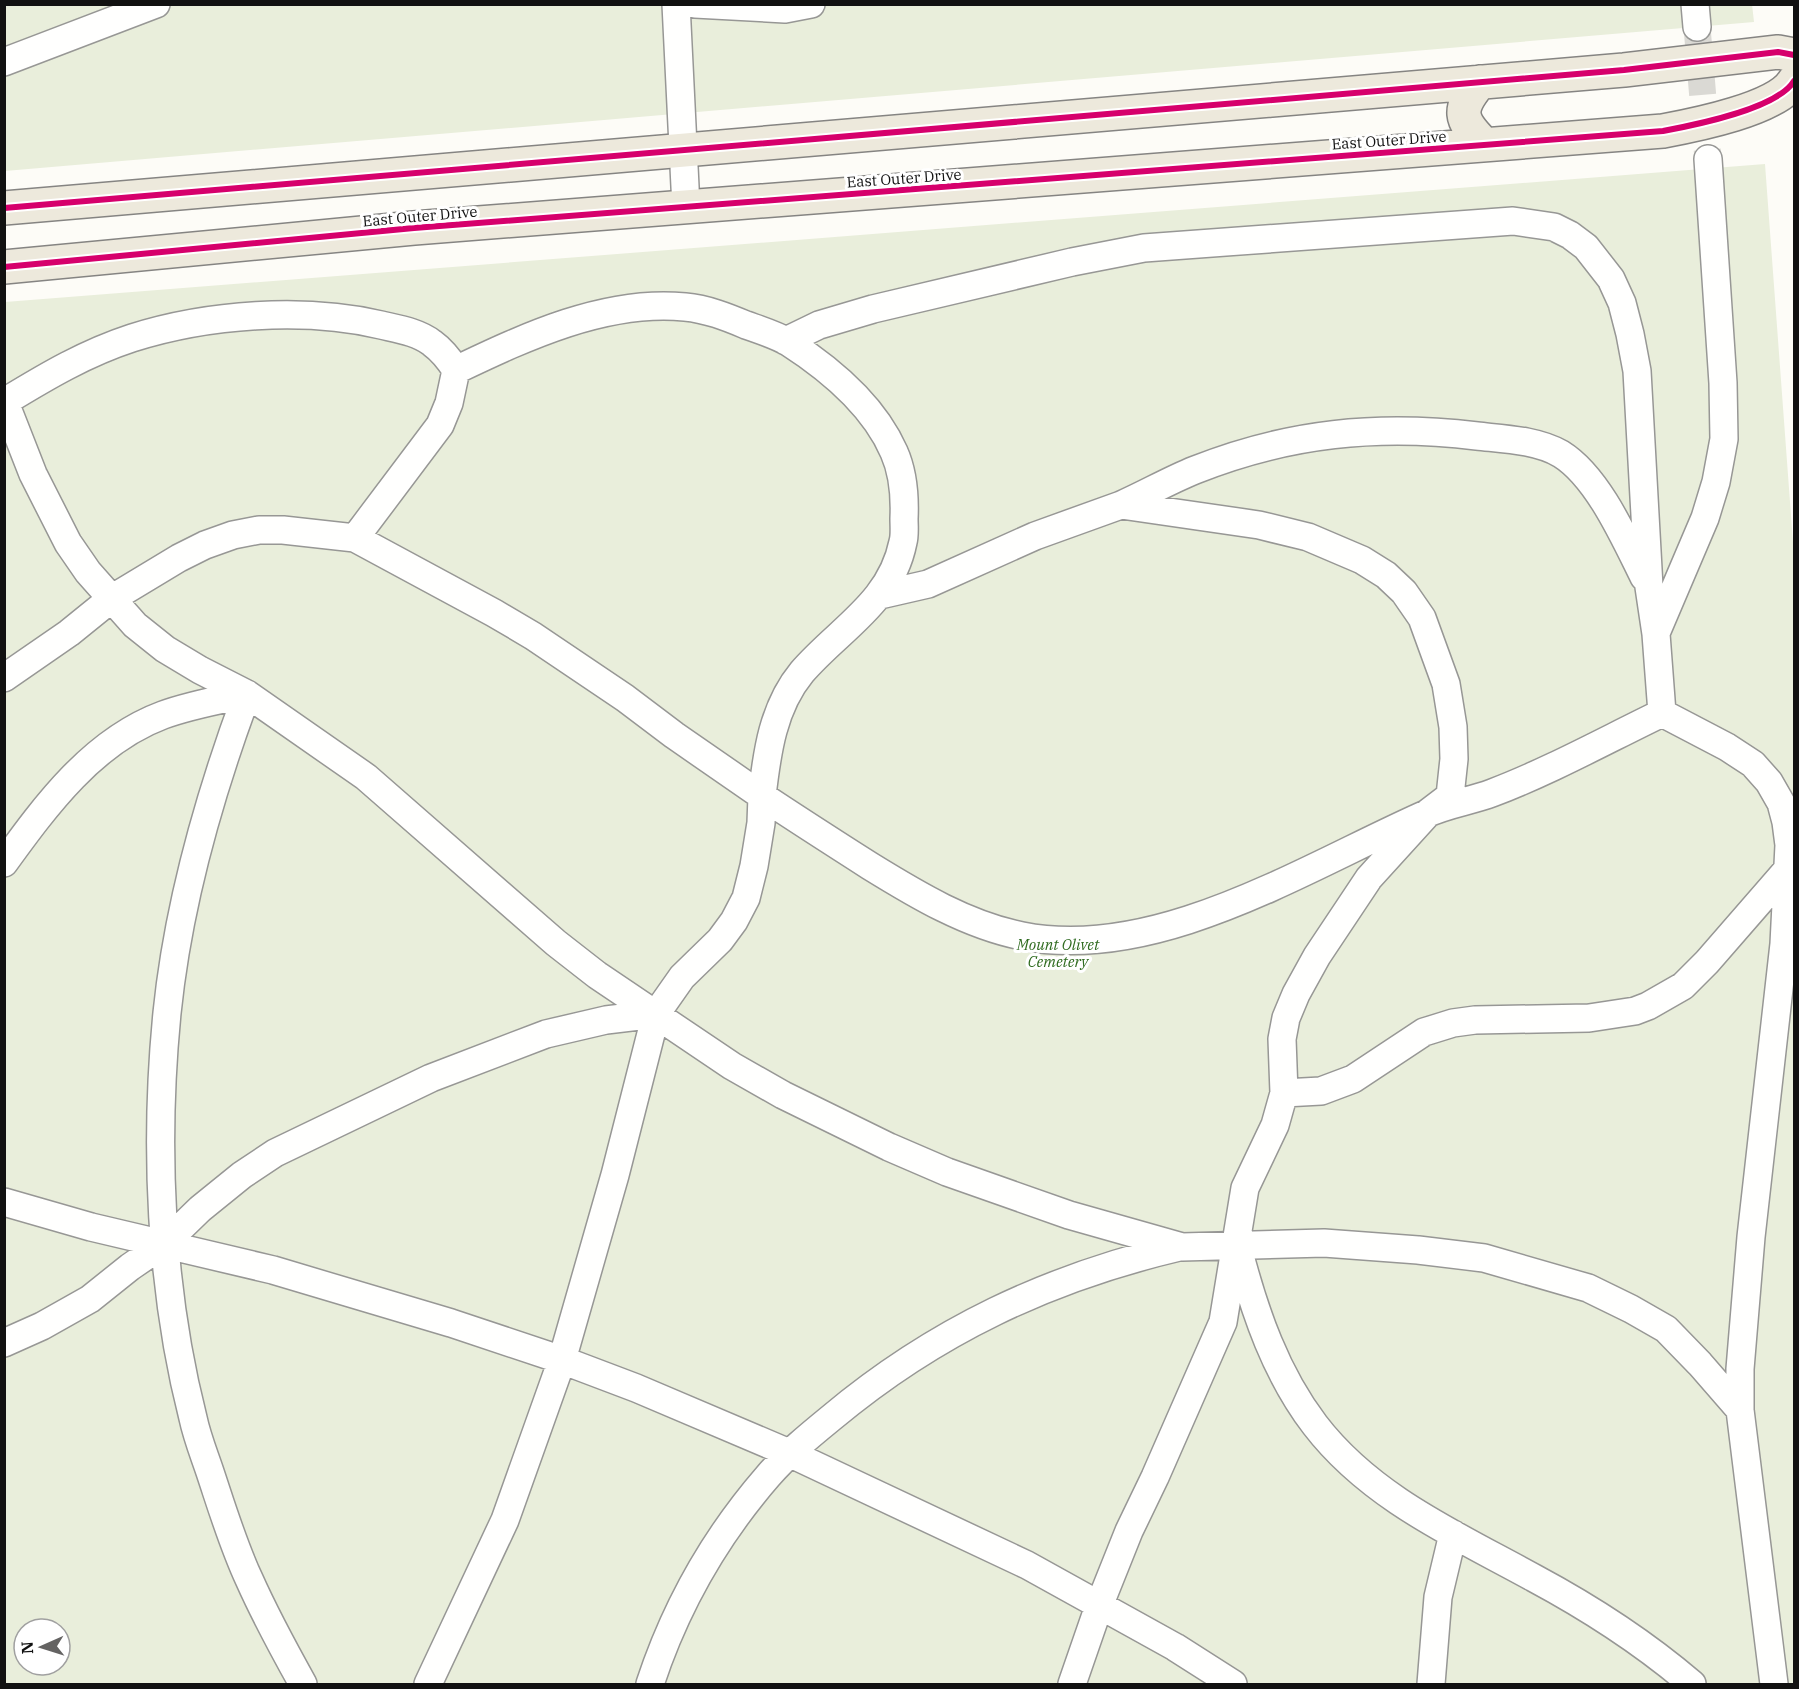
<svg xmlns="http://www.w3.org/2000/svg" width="1799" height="1689" font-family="'IBM Plex Serif',serif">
  <rect width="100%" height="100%" fill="#fdfcf7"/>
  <!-- cemetery -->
  <path fill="#e9eedb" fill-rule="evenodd" d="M1752 4 1754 22 5 171V5Z
    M1765 164 1794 556V1684H5V302ZM24 1629H60V1665H24Z"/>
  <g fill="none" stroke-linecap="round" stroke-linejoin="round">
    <!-- minor-tunnel -->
    <path stroke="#dad9d4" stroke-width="27" stroke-dasharray="27 14" stroke-linecap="butt" d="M1697 27 1708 159"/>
    <!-- minor casing -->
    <g stroke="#979795" stroke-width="30">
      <path id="minor" d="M676 4 686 207
        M695 4 785 9 811 4
        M1695 4 1697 27
        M4 62 156 4
        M786 341 819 325 873 309 1072 262 1144 248 1513 221 1554 227 1570 235 1586 247 1611 279 1622 303 1630 334 1637 371 1649 587 1656 634 1662 713 1727 747 1753 764 1769 782 1781 803 1786 822 1789 845 1784 944 1751 1237 1740 1369V1410
        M456 370C525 337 606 299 685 307 707 309 727 317 746 325 760 330 776 335 788 342 830 369 874 406 894 452 903 472 905 497 904 519 904 526 905 535 903 542 891 603 839 629 802 672 773 707 767 752 762 796 798 820 834 843 870 866 917 895 967 925 1022 936 1157 963 1306 867 1426 814 1447 804 1471 801 1492 793 1550 771 1606 740 1662 713
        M4 400 33 474 68 543 88 572 135 625 165 649 200 670 247 694 366 777 556 943 597 975 732 1066 783 1095 889 1147 947 1172 1069 1215 1182 1247 1324 1243 1418 1250 1484 1258 1588 1288 1631 1309 1666 1329 1700 1364 1740 1410 1774 1684
        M6 401C47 376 86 353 132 338 208 314 304 307 381 325 398 329 418 332 432 343 443 351 449 359 456 370L449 403 440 425 355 538
        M1121 505C1146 494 1170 480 1195 470 1288 433 1378 424 1477 436 1504 439 1537 440 1561 454 1598 477 1625 539 1644 577
        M880 595 928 584 1035 536 1121 505 1259 525 1308 537 1362 560 1386 575 1404 592 1422 618 1446 684 1453 727 1454 759 1450 796 1429 812 1369 878 1317 956 1296 994 1286 1018 1282 1039 1284 1093 1275 1125 1245 1188 1223 1322 1155 1477 1129 1531 1099 1606 1072 1684
        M1656 633 1705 518 1716 482 1724 439 1723 383 1708 159
        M4 678 69 633 111 599 179 558 205 545 233 535 259 530H283L355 538 494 613 533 636 625 698 674 735 762 796 761 823 754 866 746 898 734 921 720 940 682 977 656 1014 615 1175 562 1360 505 1520 428 1684
        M247 694C209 796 178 905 167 1013 154 1145 160 1289 193 1418 197 1437 204 1454 210 1472 222 1508 233 1545 249 1579 265 1615 284 1650 303 1684
        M4 863C46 805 93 741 163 715 190 705 219 700 247 694
        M1284 1093 1321 1091 1353 1079 1424 1032 1453 1023 1475 1020 1589 1018 1635 1011 1648 1006 1683 986 1707 962 1787 870
        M4 1202 91 1227 273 1270 451 1323 562 1360 636 1388 789 1453 1027 1565 1175 1647 1233 1684
        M1239 1252C1255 1313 1276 1374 1315 1425 1371 1498 1456 1535 1534 1578 1590 1608 1644 1643 1692 1684
        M4 1343 42 1326 90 1299 130 1267 165 1243 200 1209 242 1175 275 1153 431 1078 546 1034 606 1020 656 1014
        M650 1684C675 1608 715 1537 768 1476 787 1454 809 1436 831 1418 935 1331 1048 1278 1179 1247
        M1431 1684 1438 1597 1453 1534"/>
    </g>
    <!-- major casing -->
    <g stroke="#858482" stroke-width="36">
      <path id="major" d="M1480 82C1457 110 1459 119 1484 144
        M4 208 1624 70 1778 52 1794 55
        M4 267 414 228 1663 131C1695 125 1777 109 1794 81"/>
    </g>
    <!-- minor -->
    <use href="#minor" stroke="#fffffe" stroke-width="27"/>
    <!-- major -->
    <use href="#major" stroke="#ede9dc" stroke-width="33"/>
    <!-- cycleway casing -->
    <g stroke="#fff" stroke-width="10">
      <path id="cycleway" d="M4 208 1624 70 1778 52 1794 55
        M4 267 414 228 1663 131C1695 125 1777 109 1794 81"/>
    </g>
    <!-- cycleway -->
    <use href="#cycleway" stroke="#d6006c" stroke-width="6"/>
  </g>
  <g text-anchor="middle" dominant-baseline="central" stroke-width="6" stroke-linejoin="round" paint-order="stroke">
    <!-- street labels -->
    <g font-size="15" fill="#111" stroke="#fff">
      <text transform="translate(1389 140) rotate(-4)">East Outer Drive</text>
      <text transform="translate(904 178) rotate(-4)">East Outer Drive</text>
      <text transform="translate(420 216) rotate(-5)">East Outer Drive</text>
    </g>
    <!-- park labels -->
    <g font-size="15" font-style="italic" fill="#2f6b1f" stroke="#fff">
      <text x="1058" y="944">Mount Olivet<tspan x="1058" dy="17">Cemetery</tspan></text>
    </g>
  </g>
  <!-- border -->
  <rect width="1799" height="1689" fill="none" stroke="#111111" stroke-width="12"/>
  <!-- north arrow -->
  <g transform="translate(42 1647) rotate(267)"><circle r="28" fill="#ffffff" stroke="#a0a0a0" stroke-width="1.5"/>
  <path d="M0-4.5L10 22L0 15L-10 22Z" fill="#646362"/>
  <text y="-9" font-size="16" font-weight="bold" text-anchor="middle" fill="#111111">N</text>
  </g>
</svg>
